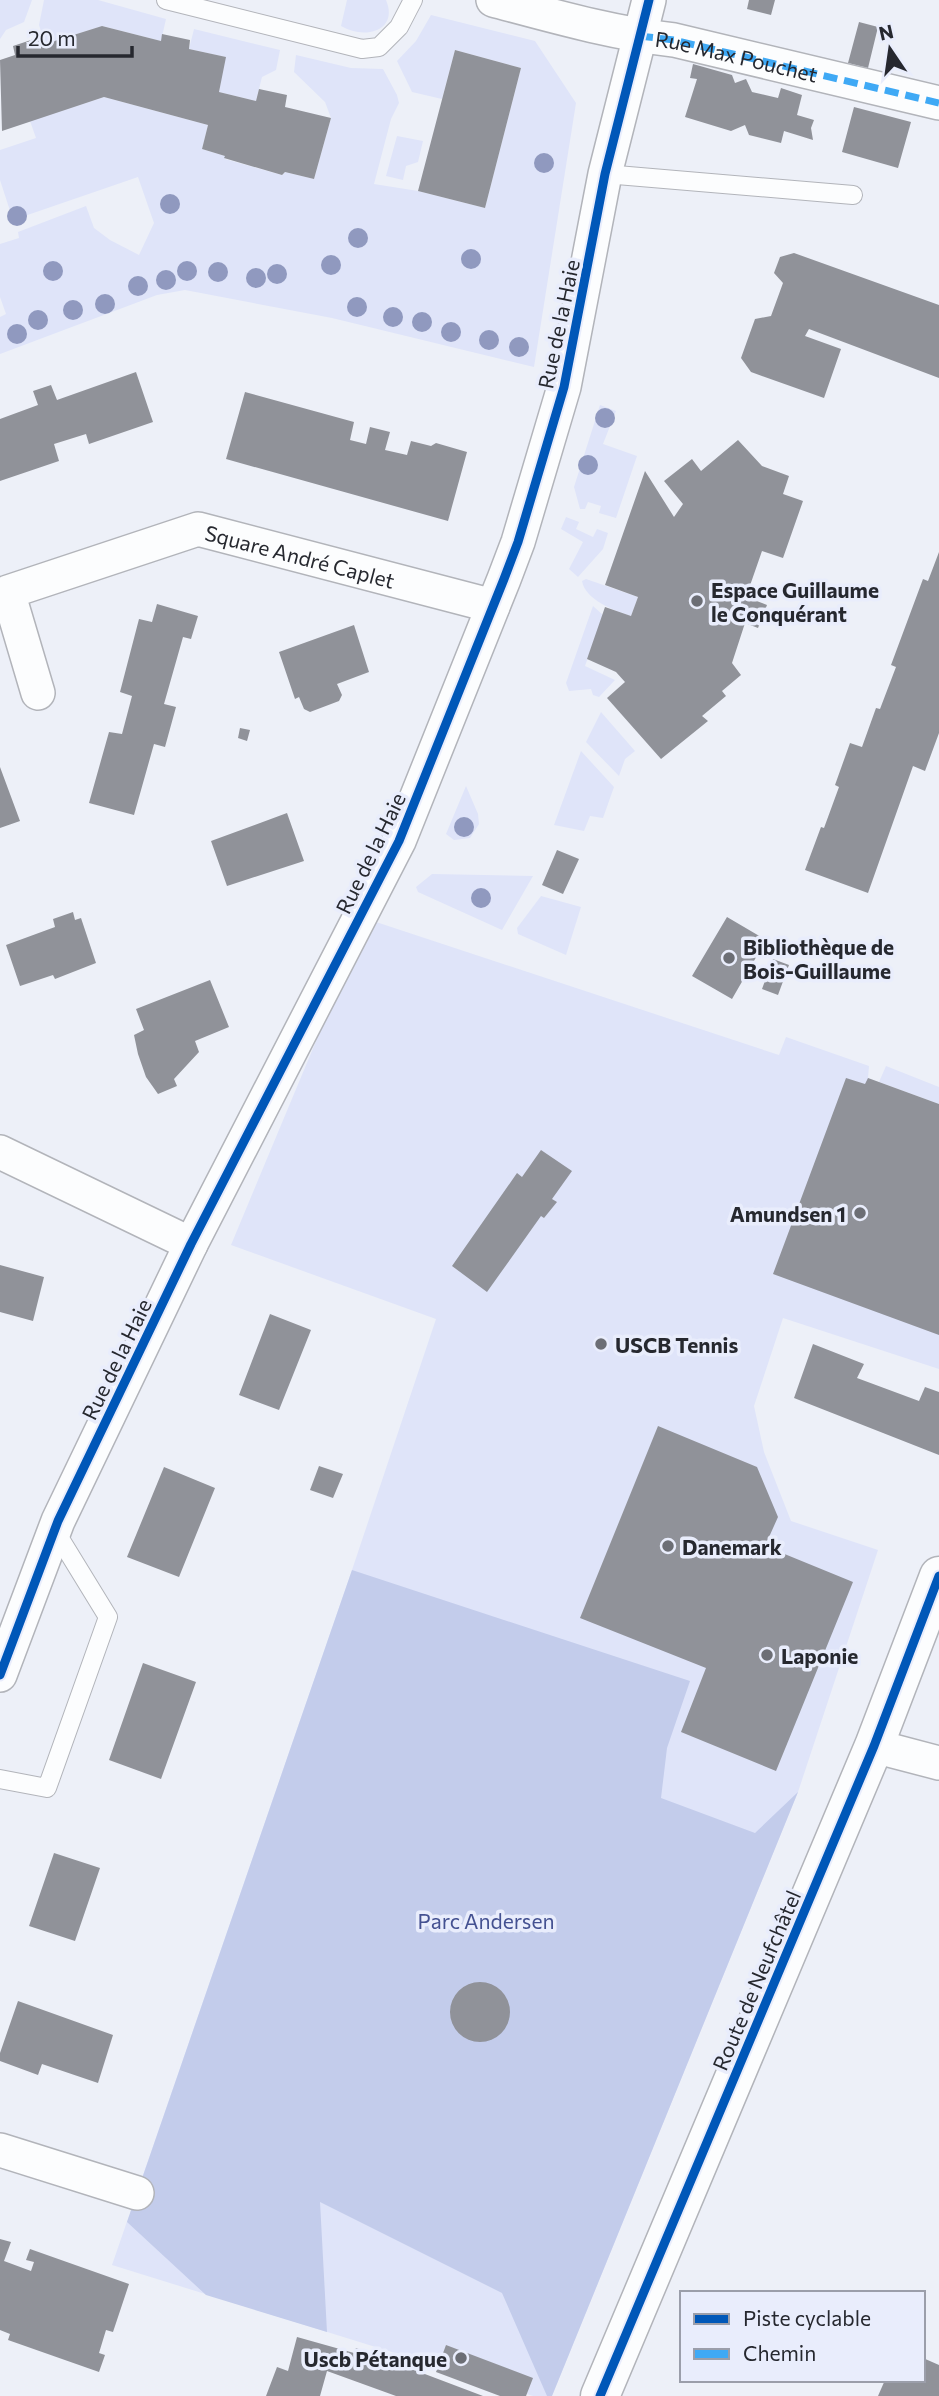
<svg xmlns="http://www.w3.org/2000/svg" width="939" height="2396" font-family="Commissioner,sans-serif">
  <rect width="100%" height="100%" fill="#edf0f8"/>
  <!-- green -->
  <path fill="#dfe4f9" d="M0 0H32L24 22 6 30 0 39Z
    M44 0H98L166 19 161 41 102 26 45 44 39 25Z
    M347 0H386C399 31 364 40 341 26Z
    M431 15 535 41 576 103 534 367 332 318 185 290 157 295 0 354V317L6 314 0 297V244L19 238 18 232 86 206 94 228 110 240 139 255 154 223 138 177 13 220 0 180V150L36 138 30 121 104 97 208 125 202 149 225 156V159L282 175 285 172 314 179 331 118 325 102 294 72 296 55 351 68 383 69 397 95 399 103 391 119 374 184 418 191 485 208 521 68 455 50 442 99 412 92 397 61 416 41Z
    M194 29 280 50 276 70 262 77 256 101 219 92 225 57 189 49Z
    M397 136 423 141 418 162 406 166 403 180 386 176Z
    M600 405 616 411 603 444 637 456 616 518 599 513 601 506 588 502 585 509H580L574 487Z
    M566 517 579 522 576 529 593 537 597 529 608 533 603 549 578 577 569 569 583 542 561 529Z
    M586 579 638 597 631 616C615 611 585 600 582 581Z
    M593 606 603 615 585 666 615 680 599 697 593 695 591 689 569 691 566 683Z
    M601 712 635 751 625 759 619 776 586 742Z
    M581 751 614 787 603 818 590 816 584 831 554 825Z
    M466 786 478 814 479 824 470 838 454 840 446 834Z
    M432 874 533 876 502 930 418 892 416 887Z
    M541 896 581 907 566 955 518 934 517 928Z
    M367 919 779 1055 786 1037 869 1066 868 1078 939 1107V1369L783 1318 754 1406 764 1452 791 1521 878 1550 798 1792 552 2396H533L112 2265 352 1570 436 1319 231 1245Z
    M886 1066 939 1087V1104L879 1082Z"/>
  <!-- forest -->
  <path fill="#c3cceb" d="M352 1570 690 1681 667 1748 661 1798 755 1833 798 1792 552 2396H547L502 2293 320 2202 327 2332 206 2295 127 2222Z"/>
  <!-- building -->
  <path fill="#909299" d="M749 0H775L771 15 747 9Z
    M859 22 878 27 868 68 848 63Z
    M102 26 161 41 162 34 190 40 189 49 226 57 219 92 256 101 259 89 287 95 285 107 331 118 314 179 285 172 282 175 224 158 225 156 202 149 208 125 104 97 2 131 0 60 15 55 13 46 28 41 42 36 45 44Z
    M455 50 521 68 485 208 418 191Z
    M693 64 732 75 735 83 746 79 752 92 778 98 781 88 802 95 797 115 814 120 811 128 813 140 784 131 781 143 749 135 745 125 731 131 685 117 697 79 690 78Z
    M854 107 911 122 898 168 842 152Z
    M794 253 939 305V378L809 329 805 336 841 349 824 398 751 372 741 358 755 319 771 316 783 283 774 273 780 257Z
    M136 372 153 422 89 444 86 434 54 444 59 461 0 481V419L38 405 33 391 51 385 57 400Z
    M245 392 354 422 350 440 366 444 370 427 390 432 385 450 407 455 411 441 431 446 436 443 467 452 448 521 226 459Z
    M738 440 762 466 789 476 783 494 803 501 783 558 762 551 746 597 767 605 758 628 745 623 732 663 741 675 722 691 726 696 702 716 708 721 661 759 607 698 625 682 616 672 587 659 605 607 631 616 638 597 605 585 645 471 674 517 683 504 664 481 692 459 701 471Z
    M939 552V733L925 771 913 766 868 893 805 870 821 827 824 828 839 787 835 785 850 743 862 747 876 708 880 709 896 667 891 665 923 579 928 581Z
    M157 604 198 616 191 639 183 637 164 704 176 707 165 747 154 744 134 815 89 803 109 732 122 734 132 696 120 692 139 619 152 622Z
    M354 625 369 672 337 684 342 695 339 701 310 712 304 709 299 697 295 699 279 652Z
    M240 728 250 730 247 741 238 738Z
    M0 767 20 821 0 828Z
    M287 813 304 861 227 886 211 841Z
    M557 850 579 859 563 894 542 885Z
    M73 912 75 920 81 918 96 963 55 979 53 975 20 986 6 945 55 927 53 919Z
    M727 917 766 940 732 999 692 976Z
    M773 959 789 965 778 995 762 989Z
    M210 980 229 1027 195 1041 199 1052 174 1079 177 1086 158 1094 146 1077 138 1054 134 1035 144 1030 136 1009Z
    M846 1078 865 1084 868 1078 939 1104V1335L773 1274Z
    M541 1150 572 1171 552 1199 557 1202 544 1218 541 1216 487 1292 452 1266 517 1173 522 1177Z
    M0 1265 44 1277 33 1321 0 1312Z
    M270 1314 311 1330 279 1410 239 1395Z
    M813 1344 864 1364 857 1378 919 1401 925 1387 939 1392V1455L794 1398Z
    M658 1426 757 1467 778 1517 765 1546 853 1582 776 1771 681 1732 706 1668 580 1618Z
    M319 1466 343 1474 333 1498 310 1490Z
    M164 1467 215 1488 179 1577 127 1557Z
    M143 1663 196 1682 161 1779 109 1760Z
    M54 1853 100 1868 75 1941 29 1926Z
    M450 2012a30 30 0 1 1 60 0a30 30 0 1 1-60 0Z
    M18 2001 113 2035 98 2083 42 2064 38 2075 0 2061V2053Z
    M0 2239 11 2242 4 2261 31 2271 34 2262 26 2260 30 2249 129 2284 113 2332 106 2330 99 2353 105 2355 99 2372 8 2340 10 2334 0 2330Z
    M297 2337 354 2353 356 2348 483 2396H396L327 2371 320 2396H266L277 2367 288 2371Z
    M446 2345 533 2378 526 2396H500L436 2372Z
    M923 2358 939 2365V2396H878L885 2380H923Z"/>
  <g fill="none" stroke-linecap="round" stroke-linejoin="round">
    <!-- service casing -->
    <g stroke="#b2b4ba" stroke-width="20">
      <path id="service" d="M166 0 362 49 379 47 399 27 413 0
        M605 174 853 195
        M0 1779 47 1788 108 1617 54 1529"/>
    </g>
    <!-- minor casing -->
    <g stroke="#b2b4ba" stroke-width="36">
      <g id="minor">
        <path id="s1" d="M493 0C553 16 612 33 674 40L939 103"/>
        <path id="s2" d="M38 693 8 592 198 529 493 606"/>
        <path d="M0 1152 191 1244"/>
        <path d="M0 1675 58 1521 191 1244 399 841 504 579 518 542 564 387 605 174 649 0"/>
        <path d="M874 1746 939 1763"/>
        <path d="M0 2150 137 2193"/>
      </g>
    </g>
    <!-- secondary casing -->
    <g stroke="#b2b4ba" stroke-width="41">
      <path id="secondary" d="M600 2396 874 1746 939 1576"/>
    </g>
    <!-- service -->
    <use href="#service" stroke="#fcfdfe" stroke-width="18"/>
    <!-- minor -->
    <use href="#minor" stroke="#fcfdfe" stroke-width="33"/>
    <!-- secondary -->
    <use href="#secondary" stroke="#fcfdfe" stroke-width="38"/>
    <!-- quiet -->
    <path stroke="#3fa9f5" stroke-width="7" stroke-dasharray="14 7" stroke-linecap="butt" d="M639 36 674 40 939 103"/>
    <!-- cycleway casing -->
    <g stroke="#e9edfc" stroke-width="13">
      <path id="cycleway" d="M0 1675 58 1521 191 1244 399 841 504 579 518 542 564 387 605 174 649 0
        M600 2396 874 1746 939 1576"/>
    </g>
    <!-- cycleway -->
    <use href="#cycleway" stroke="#0057b8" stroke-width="9"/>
  </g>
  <!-- trees -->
  <g fill="#9099bf">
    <circle cx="544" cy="163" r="10"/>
    <circle cx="170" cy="204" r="10"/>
    <circle cx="17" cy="216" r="10"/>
    <circle cx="358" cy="238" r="10"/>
    <circle cx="471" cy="259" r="10"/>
    <circle cx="331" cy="265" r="10"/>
    <circle cx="53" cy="271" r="10"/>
    <circle cx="187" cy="271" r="10"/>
    <circle cx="218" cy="272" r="10"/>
    <circle cx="277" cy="274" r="10"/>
    <circle cx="256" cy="278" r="10"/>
    <circle cx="166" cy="280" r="10"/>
    <circle cx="138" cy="286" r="10"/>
    <circle cx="105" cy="304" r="10"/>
    <circle cx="357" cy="307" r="10"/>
    <circle cx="73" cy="310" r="10"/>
    <circle cx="393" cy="317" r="10"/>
    <circle cx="38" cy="320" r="10"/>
    <circle cx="422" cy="322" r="10"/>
    <circle cx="451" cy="332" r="10"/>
    <circle cx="17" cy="334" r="10"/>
    <circle cx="489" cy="340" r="10"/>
    <circle cx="519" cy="347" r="10"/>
    <circle cx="605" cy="418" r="10"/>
    <circle cx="588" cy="465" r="10"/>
    <circle cx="464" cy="827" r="10"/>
    <circle cx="481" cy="898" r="10"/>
  </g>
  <!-- markers -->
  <g fill="#6c6e75" stroke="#e9edfc" stroke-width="2.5">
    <circle cx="697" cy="601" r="7"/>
    <circle cx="729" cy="958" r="7"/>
    <circle cx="860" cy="1213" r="7"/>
    <circle cx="601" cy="1344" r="7"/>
    <circle cx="668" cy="1546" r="7"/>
    <circle cx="767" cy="1655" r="7"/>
    <circle cx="461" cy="2358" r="7"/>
  </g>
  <g text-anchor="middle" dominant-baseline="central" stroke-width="7" stroke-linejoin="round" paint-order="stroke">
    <!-- street labels -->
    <g font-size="21" fill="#26282f" stroke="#e9edfc">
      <text stroke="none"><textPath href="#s1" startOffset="250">Rue Max Pouchet</textPath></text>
      <text transform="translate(558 324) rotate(-78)">Rue de la Haie</text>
      <text stroke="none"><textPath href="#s2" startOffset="411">Square André Caplet</textPath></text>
      <text transform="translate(370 853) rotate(-64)">Rue de la Haie</text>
      <text transform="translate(116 1359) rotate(-64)">Rue de la Haie</text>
      <text transform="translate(756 1980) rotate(-67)">Route de Neufchâtel</text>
    </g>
    <!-- poi labels -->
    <g font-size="21" font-weight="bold" fill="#26282f" stroke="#e9edfc" text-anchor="start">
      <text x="711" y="589">Espace Guillaume<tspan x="711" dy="24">le Conquérant</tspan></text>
      <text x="743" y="946">Bibliothèque de<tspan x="743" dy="24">Bois-Guillaume</tspan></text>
      <text x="846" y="1213" text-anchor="end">Amundsen 1</text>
      <text x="615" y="1344">USCB Tennis</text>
      <text x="682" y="1546">Danemark</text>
      <text x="781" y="1655">Laponie</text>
      <text x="447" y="2358" text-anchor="end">Uscb Pétanque</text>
    </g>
    <!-- park labels -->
    <g font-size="21" fill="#445191" stroke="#e9edfc">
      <text x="486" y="1920">Parc Andersen</text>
    </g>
  </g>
  <!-- legend -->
  <rect x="680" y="2291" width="245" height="91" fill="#e9edfc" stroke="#9b9eaa" stroke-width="2"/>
  <rect x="694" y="2314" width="35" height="10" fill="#0057b8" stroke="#9b9eaa" stroke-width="2"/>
  <text x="743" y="2326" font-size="21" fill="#26282f">Piste cyclable</text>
  <rect x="694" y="2349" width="35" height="10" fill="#3fa9f5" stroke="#9b9eaa" stroke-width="2"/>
  <text x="743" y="2361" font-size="21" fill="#26282f">Chemin</text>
  <!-- north arrow -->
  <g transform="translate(890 49) rotate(347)" stroke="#e9edfc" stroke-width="5" paint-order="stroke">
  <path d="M0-5L12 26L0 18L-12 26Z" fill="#26282f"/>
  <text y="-10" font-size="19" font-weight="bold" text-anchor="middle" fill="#26282f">N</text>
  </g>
  <!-- scale -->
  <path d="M18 46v10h114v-10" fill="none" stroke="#26282f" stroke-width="3.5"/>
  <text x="28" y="46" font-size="21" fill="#26282f" stroke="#e9edfc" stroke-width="5" paint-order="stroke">20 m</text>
</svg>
